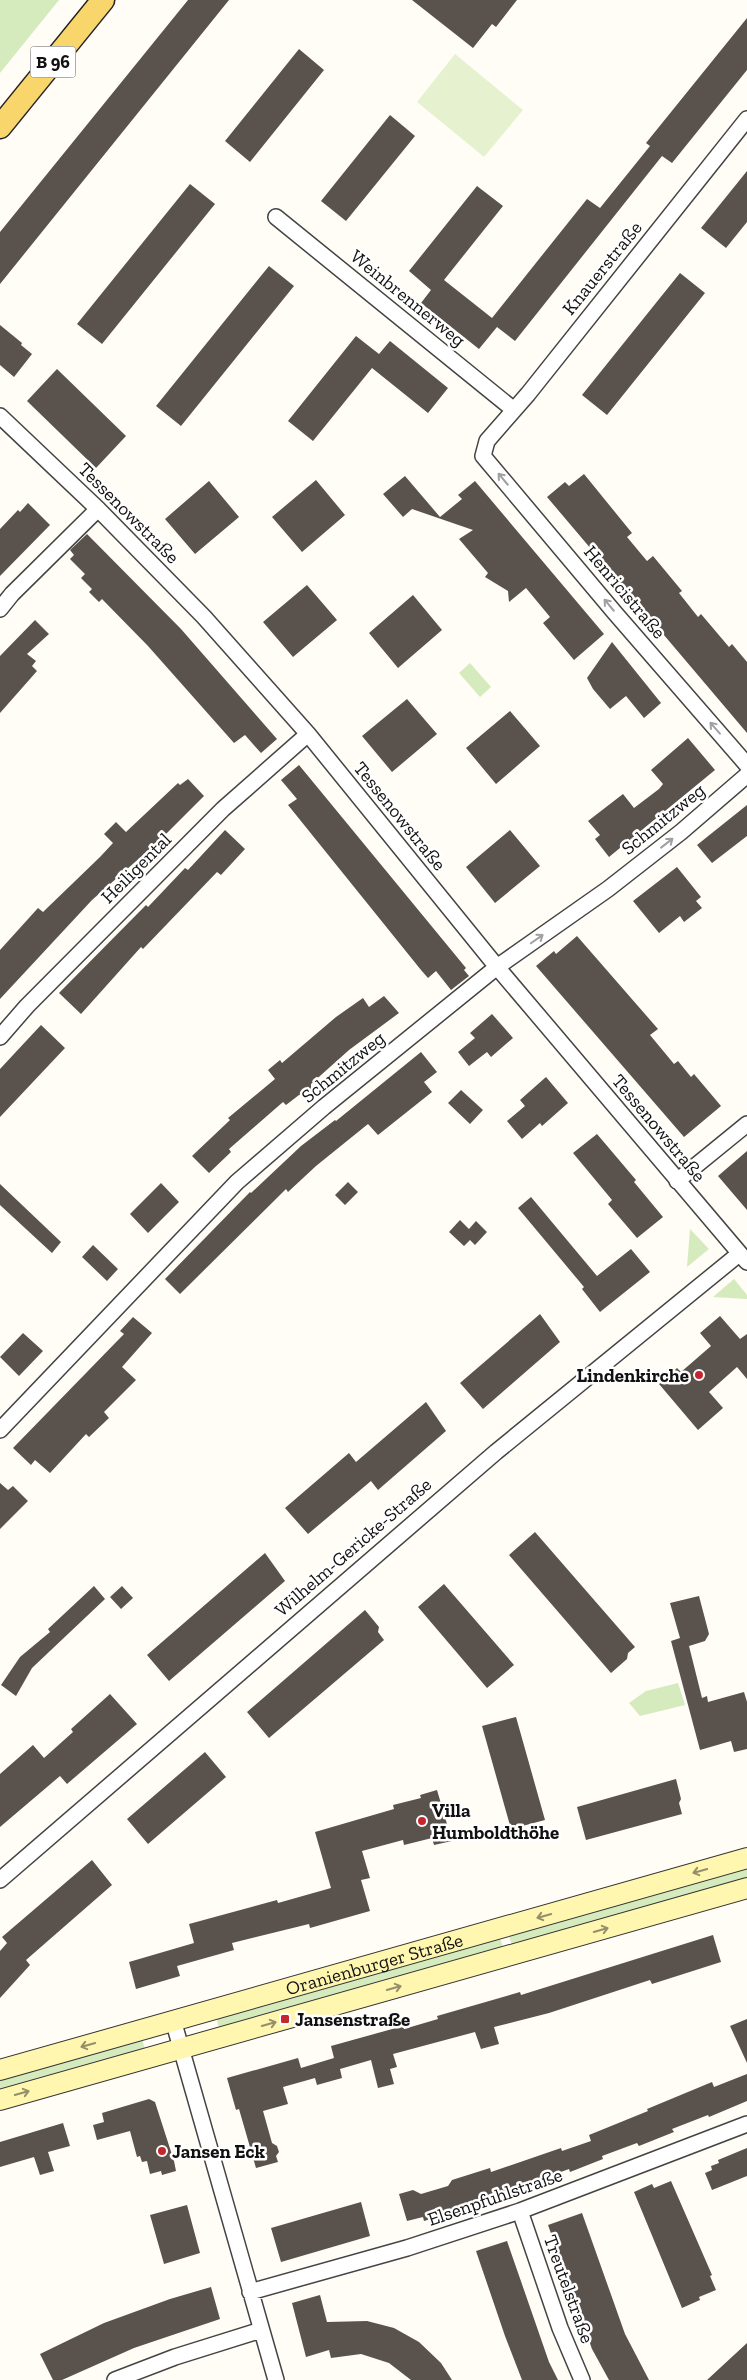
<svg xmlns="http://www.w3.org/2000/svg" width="747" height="2380" font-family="'Zilla Slab',serif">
  <rect width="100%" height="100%" fill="#fffdf5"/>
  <!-- green -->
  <path fill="#d5ebbd" d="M0 0H59L0 73Z
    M470 663 491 687 480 697 459 673Z
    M690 1229 709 1249 687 1267Z
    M734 1279 747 1295V1299L713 1297Z
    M678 1683 685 1705 640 1716 629 1703 646 1691Z
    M747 1866V1879L512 1945 508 1933Z
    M500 1937 503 1948 219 2028 216 2017Z
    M142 2038 145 2050 0 2091V2079Z"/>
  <!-- pitch -->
  <path fill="#e6f2cf" d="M455 54 523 110 484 157 417 102Z"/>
  <!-- building -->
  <path fill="#5a524d" d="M188 0H229L0 284V232Z
    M412 0H517L496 27 492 24 473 48Z
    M747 18V70L672 163 662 156 515 341 497 327 479 349 421 303 431 290 409 271 477 186 503 206 444 280 492 318 587 199 600 208 650 146 646 143Z
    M299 49 324 70 250 162 225 141Z
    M390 115 415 136 346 221 321 201Z
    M747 171V222L726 248 701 228Z
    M190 184 215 204 102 344 77 324Z
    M269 266 294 286 181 426 156 406Z
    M680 273 705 293 607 415 582 395Z
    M0 325 22 343 21 345 32 354 14 377 0 365Z
    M356 336 379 354 390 341 448 388 428 413 372 368 313 441 288 421Z
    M57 369 126 436 96 468 27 401Z
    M584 474 632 533 627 537 647 561 653 556 682 591 679 593 698 617 701 614 729 647 732 644 747 662V733L547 497 565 482 569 486Z
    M405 476 440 517 462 499 458 495 475 481 604 634 574 660 543 623 550 617 526 588 509 602 508 591 485 577 488 573 459 539 473 530 412 509 403 517 383 494Z
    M316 480 345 515 302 552 272 517Z
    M209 481 239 517 195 554 165 519Z
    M28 503 50 525 0 576V529L18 510 20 512Z
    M87 534 181 629 277 739 261 753 245 735 234 743 148 646 102 599 99 602 89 592 92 589 81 578 85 574 70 559 74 555 70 550Z
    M307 585 337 620 293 657 263 622Z
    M413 595 442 630 398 668 369 633Z
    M35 620 49 634 27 654 36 661 32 666 37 671 0 713V656Z
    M612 642 661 703 644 718 626 696 610 709 593 689 587 678Z
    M407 699 437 734 392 772 362 736Z
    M510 711 540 746 496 784 466 748Z
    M688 738 715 770 609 857 595 839 600 835 588 821 623 794 634 808 659 789 663 784 651 770Z
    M299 765 466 968 464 970 469 976 451 990 436 971 428 978 421 970 288 805 297 799 281 780Z
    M188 779 204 796 160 840 92 900 0 999V950L38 908 43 912 100 857 113 843 104 834 116 822 126 832 178 783 180 785Z
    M747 805V836L712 863 697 845Z
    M225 830 245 849 221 875 217 872 143 949 141 947 81 1014 59 993 146 905 148 907 185 868 188 870Z
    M510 830 540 866 495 903 466 867Z
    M677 867 701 897 696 901 702 908 684 922 680 916 659 933 633 901Z
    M577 936 658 1029 650 1035 674 1064 678 1061 691 1077 694 1074 721 1106 684 1137 536 966 554 951 556 954Z
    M384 996 399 1013 349 1050 311 1084V1091L305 1096 299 1095 286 1105 283 1102 229 1149 231 1152 209 1173 192 1156 230 1120 228 1118 275 1079 268 1070 280 1060 282 1063 336 1017 363 998 369 1007Z
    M492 1014 513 1038 491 1057 487 1052 469 1066 458 1052 475 1038 470 1033Z
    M41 1025 65 1048 0 1117V1069Z
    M421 1052 437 1072 424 1082 432 1092 378 1135 368 1124 316 1166 288 1192 286 1189 180 1294 165 1279 250 1192 251 1193 301 1146 335 1120 336 1121Z
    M546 1077 568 1103 542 1126 540 1123 522 1139 507 1121 525 1106 520 1100Z
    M461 1090 483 1110 470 1124 448 1103Z
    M597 1134 636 1180 634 1182 663 1217 637 1238 608 1204 612 1200 573 1153Z
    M747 1151V1210L718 1176Z
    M348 1182 358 1192 345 1205 335 1195Z
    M161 1183 179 1202 148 1233 130 1214Z
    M0 1184 61 1242 52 1253 0 1205Z
    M531 1197 597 1276 631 1249 650 1272 600 1312 582 1289 584 1287 518 1208Z
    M460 1220 469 1229 476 1221 487 1232 475 1245 470 1240 464 1246 449 1232Z
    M93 1245 118 1269 107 1281 82 1257Z
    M540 1314 560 1342 483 1409 460 1383Z
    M720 1316 740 1339 747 1334V1379L737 1367 709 1392 723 1408 698 1430 659 1384 677 1368 681 1372 711 1346 700 1333Z
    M133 1317 152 1333 122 1367 136 1380 104 1412 109 1418 89 1437 86 1434 50 1473 35 1460 31 1465 13 1448 124 1334 120 1331Z
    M23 1333 43 1351 19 1376 0 1357Z
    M426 1402 446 1431 378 1490 371 1481 308 1534 285 1508 349 1453 356 1462Z
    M0 1483 8 1490 13 1486 28 1501 0 1529Z
    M535 1532 635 1647 628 1653 627 1659 611 1673 509 1555Z
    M265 1553 285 1581 169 1681 147 1655Z
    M444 1584 514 1665 487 1688 418 1607Z
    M94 1586 105 1599 32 1668 16 1696 1 1685 20 1657 50 1632 48 1629Z
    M122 1586 133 1598 121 1609 110 1597Z
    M699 1596 709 1634 705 1641 689 1646 702 1698 707 1696 708 1702 744 1692 747 1702V1749L734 1752 731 1741 700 1750 671 1641 680 1638 670 1603Z
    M365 1610 379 1627 378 1632 384 1640 269 1738 247 1712Z
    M110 1694 137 1724 67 1784 60 1776 0 1827V1774L33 1745 44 1758 73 1732 71 1729Z
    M516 1717 545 1820 511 1829 482 1726Z
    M205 1752 226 1777 148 1844 127 1819Z
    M676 1779 681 1799 679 1803 682 1814 586 1840 577 1807Z
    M437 1790 452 1841 434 1845 432 1838 404 1845 403 1840 362 1851 370 1878 361 1880 370 1911 310 1928 309 1924 232 1943 234 1950 177 1966 180 1976 136 1989 129 1962 194 1943 189 1924 277 1900 278 1903 331 1888 315 1832 394 1809 393 1805 421 1798 420 1795Z
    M92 1860 112 1885 26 1960 30 1965 0 1998V1951L7 1943 2 1937Z
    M713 1935 721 1962 652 1984 650 1980 549 2013 494 2027 499 2044 481 2049 475 2032 393 2054 397 2067 390 2069 394 2084 378 2088 371 2060 340 2069 342 2078 317 2085 315 2078 283 2087 288 2104 263 2111 272 2143 277 2146 279 2152 276 2156 278 2162 256 2168 239 2109 236 2110 227 2078 298 2058 301 2068 334 2058 331 2046 403 2026 404 2029 438 2019 437 2016 520 1992 521 1995Z
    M747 2019V2063L730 2026Z
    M747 2074V2101L709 2117 708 2115 672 2129 674 2132 639 2146 637 2143 602 2156 603 2159 570 2172 569 2169 531 2183 532 2185 496 2197 495 2195 459 2206 460 2210 424 2221 423 2217 407 2221 399 2194 413 2190 421 2194 448 2186 452 2180 490 2168 491 2172 561 2148 562 2151 591 2141 589 2135 648 2111 647 2109 712 2082 714 2087Z
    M149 2099 155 2102 174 2161 176 2171 162 2175 161 2171 150 2174 147 2161 142 2162 140 2156 137 2157 130 2131 97 2140 93 2125 104 2122 102 2113Z
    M63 2123 70 2146 48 2152 54 2171 40 2175 34 2157 0 2167V2142Z
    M747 2148V2176L712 2190 705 2173 712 2170 711 2166 719 2163 718 2160Z
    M671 2181 712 2275 710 2276 716 2290 699 2297 700 2300 682 2308 634 2192 652 2184 654 2188Z
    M361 2202 370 2236 281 2262 271 2228Z
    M187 2205 200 2253 164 2264 150 2215Z
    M582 2213 625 2334 649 2380H609L592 2349 548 2225Z
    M507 2241 549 2362 558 2380H522L505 2336 476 2251Z
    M211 2287 220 2319 134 2348 62 2380H53L40 2354 104 2323 170 2299Z
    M320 2295 327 2322 367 2321 394 2328 419 2342 441 2363 452 2380H411L389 2363 361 2354 331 2358 329 2350 306 2357 292 2303Z
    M747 2343V2380H707Z"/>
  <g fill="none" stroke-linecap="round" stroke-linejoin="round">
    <!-- street casing -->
    <g stroke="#444" stroke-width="18">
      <path id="street" d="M747 119 528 394 487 441 483 456 615 613 747 765
        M276 217 514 410
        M0 416 98 509 204 617 308 734 497 967 747 1262
        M0 609 12 594 98 509
        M0 1037 27 1006 223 809 308 734
        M677 1181 747 1124
        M0 1430 237 1182 324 1107 497 967 608 889 681 832 747 775
        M0 1880 496 1452 739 1254
        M173 2020 276 2380
        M520 2211 560 2328 582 2380
        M250 2292 407 2248 520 2211 747 2124
        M115 2380 175 2357 261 2330"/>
    </g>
    <!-- secondary casing -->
    <g stroke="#333" stroke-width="22">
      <g id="secondary">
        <path id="s1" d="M0 2070 747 1858"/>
        <path d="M0 2100 747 1888"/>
      </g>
    </g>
    <!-- primary casing -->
    <g stroke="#222" stroke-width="25">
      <path id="primary" d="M0 127 103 0"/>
    </g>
    <!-- street -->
    <use href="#street" stroke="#fff" stroke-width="15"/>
    <!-- secondary -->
    <use href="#secondary" stroke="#fff6b0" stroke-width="20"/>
    <!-- primary -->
    <use href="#primary" stroke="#f9d66b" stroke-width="22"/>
  </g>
  <!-- one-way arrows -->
  <defs><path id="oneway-shaft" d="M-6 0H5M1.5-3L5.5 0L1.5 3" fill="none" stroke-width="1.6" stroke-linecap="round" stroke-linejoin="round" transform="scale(1.25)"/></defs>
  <g stroke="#a0a0a0">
    <use href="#oneway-shaft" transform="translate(503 479) rotate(-130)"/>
    <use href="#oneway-shaft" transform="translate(609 605) rotate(-130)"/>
    <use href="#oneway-shaft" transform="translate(715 728) rotate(-131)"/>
    <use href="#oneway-shaft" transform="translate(667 843) rotate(-38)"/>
    <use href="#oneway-shaft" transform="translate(537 939) rotate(-35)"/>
  </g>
  <g stroke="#948f68">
    <use href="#oneway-shaft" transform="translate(700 1871) rotate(164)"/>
    <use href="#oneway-shaft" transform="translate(544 1916) rotate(164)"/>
    <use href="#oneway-shaft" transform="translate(601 1930) rotate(-16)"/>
    <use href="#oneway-shaft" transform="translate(394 1988) rotate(-16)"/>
    <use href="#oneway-shaft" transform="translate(269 2024) rotate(-16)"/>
    <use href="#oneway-shaft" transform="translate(88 2045) rotate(164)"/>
    <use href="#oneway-shaft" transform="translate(22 2093) rotate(-16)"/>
  </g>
  <!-- markers -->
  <g fill="#c4262e" stroke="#fff" stroke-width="2">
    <circle cx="699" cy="1375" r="5"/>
    <circle cx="422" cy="1821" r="5"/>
    <rect x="280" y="2014" width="10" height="10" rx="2.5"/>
    <circle cx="162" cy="2151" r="5"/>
  </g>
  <g text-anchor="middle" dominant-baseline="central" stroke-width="5" stroke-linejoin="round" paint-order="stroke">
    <!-- shield labels -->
    <rect fill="#fff" stroke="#585858" stroke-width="1" x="30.5" y="46.5" width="45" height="31" rx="4"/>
    <g font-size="18" font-weight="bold" fill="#111">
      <text x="53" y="62">B 96</text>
    </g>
    <!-- street labels -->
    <g font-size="19" fill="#111" stroke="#fff">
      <text transform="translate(602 268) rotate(-51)">Knauerstraße</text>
      <text transform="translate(408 298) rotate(39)">Weinbrennerweg</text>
      <text transform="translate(129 513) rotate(45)">Tessenowstraße</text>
      <text transform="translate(625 592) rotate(50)">Henricistraße</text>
      <text transform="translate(400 816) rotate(51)">Tessenowstraße</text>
      <text transform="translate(663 819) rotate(-39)">Schmitzweg</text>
      <text transform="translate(136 868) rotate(-45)">Heiligental</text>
      <text transform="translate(343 1067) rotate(-39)">Schmitzweg</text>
      <text transform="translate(659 1128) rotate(50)">Tessenowstraße</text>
      <text transform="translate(353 1547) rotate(-41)">Wilhelm-Gericke-Straße</text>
      <text stroke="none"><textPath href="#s1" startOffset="389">Oranienburger Straße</textPath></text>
      <text transform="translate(495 2197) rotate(-19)">Elsenpfuhlstraße</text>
      <text transform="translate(569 2289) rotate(70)">Treutelstraße</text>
    </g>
    <!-- poi labels -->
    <g font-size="19" font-weight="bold" fill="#111" stroke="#fff" text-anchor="start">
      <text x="689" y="1375" text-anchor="end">Lindenkirche</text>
      <text x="432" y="1810">Villa<tspan x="432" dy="22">Humboldthöhe</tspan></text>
      <text x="295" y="2019">Jansenstraße</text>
      <text x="172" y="2151">Jansen Eck</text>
    </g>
  </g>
</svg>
